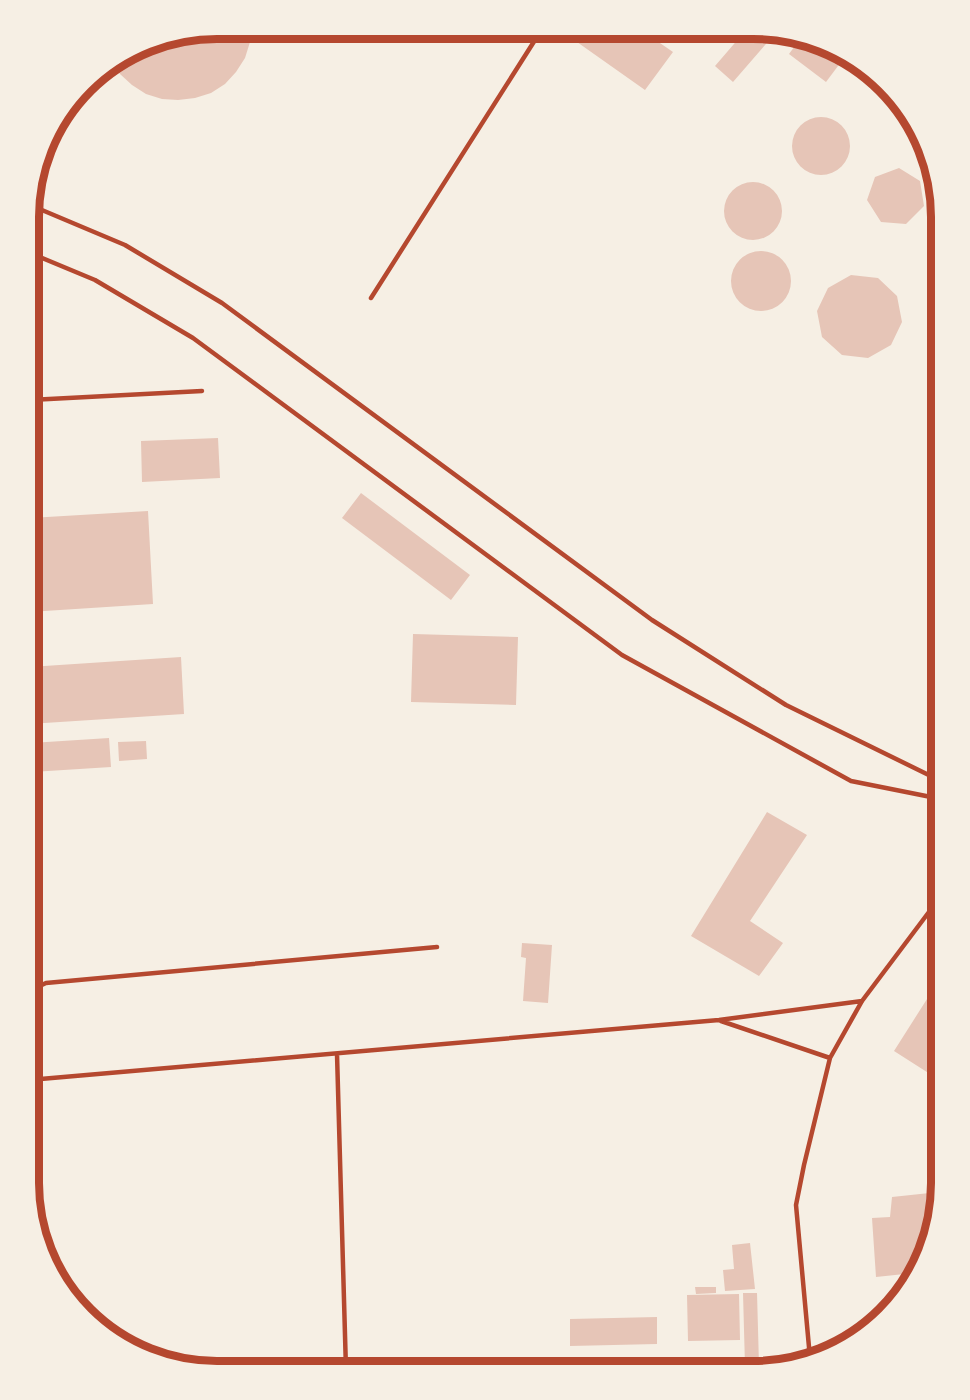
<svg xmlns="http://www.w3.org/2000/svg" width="970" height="1400" font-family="Helvetica,sans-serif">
  <rect width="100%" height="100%" fill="#f6efe4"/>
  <!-- building -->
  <path fill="#e6c5b7" d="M217 28 251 29 250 42 245 58 236 72 225 84 211 93 195 98 178 100 162 99 146 94 132 85 120 74 113 63 156 39Z
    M560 30H641L673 52 645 90Z
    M746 30H778L733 82 715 66Z
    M800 39 844 58 826 82 789 54Z
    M792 146a29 29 0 1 1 58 0a29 29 0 1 1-58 0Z
    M899 168 920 181 924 206 906 224 881 222 867 200 875 177Z
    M724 211a29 29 0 1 1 58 0a29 29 0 1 1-58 0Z
    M731 281a30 30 0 1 1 60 0a30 30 0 1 1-60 0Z
    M851 275 878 278 897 296 902 322 891 345 868 358 842 355 822 337 817 311 828 288Z
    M218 438 220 478 142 482 141 441Z
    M361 493 470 575 451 600 342 518Z
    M148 511 153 604 29 612 30 518Z
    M413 634 518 637 516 705 411 702Z
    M181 657 184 714 29 724V667Z
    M109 738 111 767 32 772 31 743Z
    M146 741 147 759 119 761 118 742Z
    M767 812 807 835 750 921 783 943 759 976 691 936Z
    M522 943 552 945 548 1003 523 1001 526 958 521 957Z
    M941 977V1056L930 1074 894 1051Z
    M941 1153V1195L914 1273 876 1277 872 1218 890 1217 892 1197 939 1192V1154Z
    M750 1243 755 1289 725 1291 723 1270 734 1269 732 1245Z
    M695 1287H716V1293L696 1294Z
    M743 1293H757L759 1365 745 1366Z
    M739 1294 740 1340 688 1341 687 1295Z
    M657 1317V1344L570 1346V1319Z"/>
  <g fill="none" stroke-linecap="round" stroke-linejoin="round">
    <!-- service -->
    <path stroke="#b5482f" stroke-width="4.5" d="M30 205 125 245 222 303 652 620 786 705 941 781
      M30 253 95 280 193 338 622 655 851 781 941 799
      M371 298 542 29
      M30 400 202 391
      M29 991 46 983 437 947
      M721 1021 830 1058
      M337 1054 346 1370
      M29 1080 719 1020 862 1001
      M810 1358 796 1205 804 1165 830 1058 862 1001 941 896"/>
  </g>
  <!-- crop -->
  <path d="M0 0H970V1400H0ZM217 39H753A178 178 0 0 1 931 217V1183A178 178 0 0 1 753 1361H217A178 178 0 0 1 39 1183V217A178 178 0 0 1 217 39Z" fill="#f6efe4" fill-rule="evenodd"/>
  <path fill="none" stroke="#b5482f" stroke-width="8" d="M217 39H753A178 178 0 0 1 931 217V1183A178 178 0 0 1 753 1361H217A178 178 0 0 1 39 1183V217A178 178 0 0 1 217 39Z"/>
</svg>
